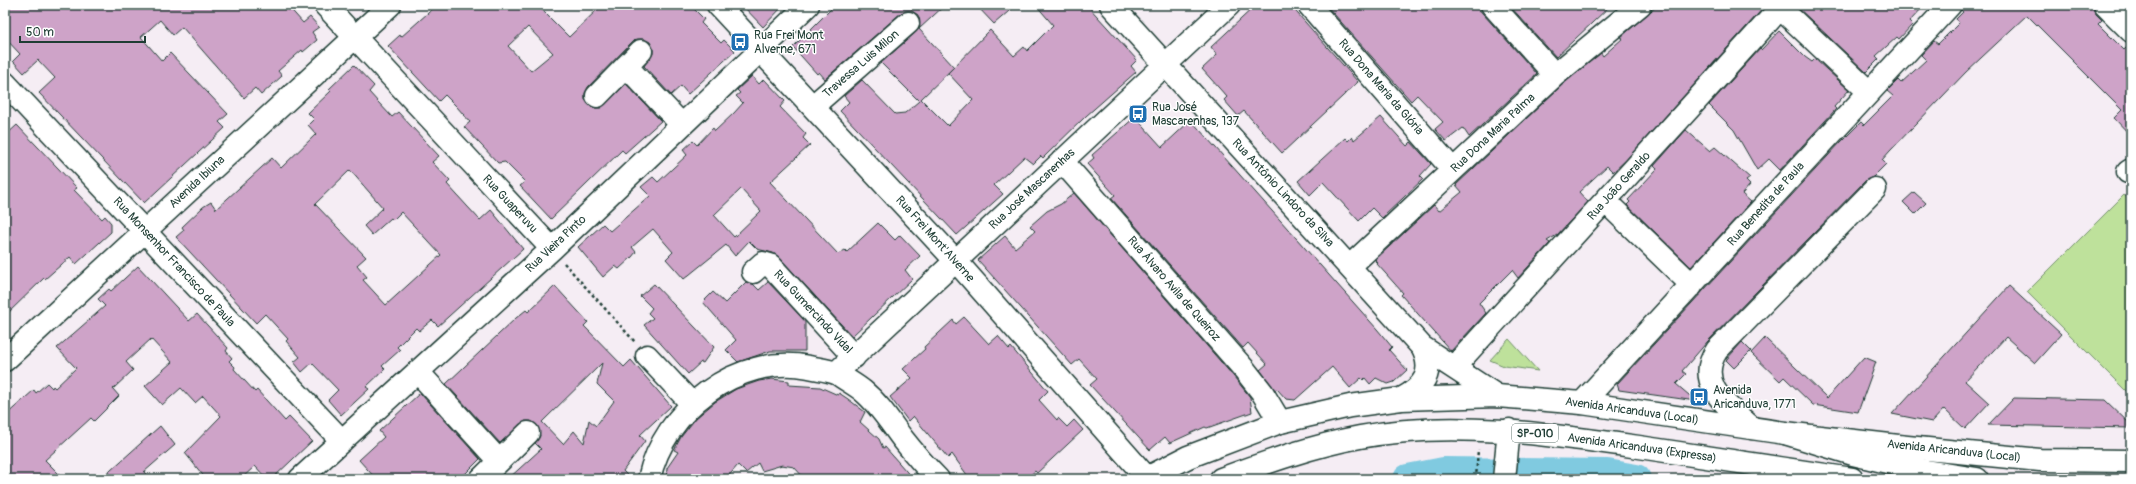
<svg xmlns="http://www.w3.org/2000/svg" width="2136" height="484" font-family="Pangolin,sans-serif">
  <rect width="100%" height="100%" fill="#f5edf4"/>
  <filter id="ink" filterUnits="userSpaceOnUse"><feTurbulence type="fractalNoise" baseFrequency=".025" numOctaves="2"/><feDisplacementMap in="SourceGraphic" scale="8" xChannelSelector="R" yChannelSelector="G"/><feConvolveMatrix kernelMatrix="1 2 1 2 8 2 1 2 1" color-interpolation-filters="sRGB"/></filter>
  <g filter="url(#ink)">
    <!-- green -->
    <path fill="#bee19b" stroke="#6e8f68" d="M2124 195 2131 202V396L2027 292Z
      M1509 339 1538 371 1504 366 1490 360Z"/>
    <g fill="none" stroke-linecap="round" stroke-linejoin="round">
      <!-- river -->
      <path stroke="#80cae0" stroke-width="30" d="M1408 479 1444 472 1607 474 1636 479"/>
    </g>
    <!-- building -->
    <path fill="#cea3c8" stroke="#1f3d34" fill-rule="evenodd" d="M5 5H287L303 23 310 17 319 27 312 32 317 40 303 52 302 50 278 71 282 76 261 95 255 88 244 98 182 27 173 35 160 20 141 37 162 61 170 53 228 114 219 122 225 128 144 203 39 93 55 78 38 60 24 73 13 61 20 54 5 38Z
      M437 5H537L569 37 602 5H690L704 19 701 23 721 43 724 40 735 51 688 94 681 86 671 95 644 66 653 54V48L650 42 644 39H637L632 42 588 87 585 93V100L594 108H601L626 84 661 121 625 153 622 150 551 219 520 186 525 182 505 162 498 163 464 127 470 122 457 107 445 95 439 101 388 46 400 35 401 37ZM528 27 553 53 531 71 508 46Z
      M742 5H784L763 27Z
      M835 5H945L919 29 954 67 921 99 948 126 973 100 948 73 990 30 1014 56 1024 47 1027 51 1053 25 1036 5H1087L1137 60 1131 66 1136 72 1086 116 1043 158 1041 156 1033 164 1024 157 994 185 1003 194 957 235 840 111 849 102 844 96 862 80 895 114 905 113 919 101 881 63 916 32 920 27 918 15 912 11H905L900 14 825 79 819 72 817 74 793 47Z
      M976 5H1016L994 24Z
      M1256 5H1290L1358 82 1282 153 1244 111 1238 116 1224 100 1227 97 1202 69 1217 55 1211 47Z
      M1326 5H1475L1537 74 1469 137 1463 128 1446 141 1435 129 1443 122 1417 95 1411 101Z
      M1509 5H1611L1556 57Z
      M1658 5H1766L1626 160 1613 172 1607 166 1579 192 1588 202 1557 235 1547 241 1550 243 1518 278 1512 270 1479 303 1486 313 1451 351 1401 295 1403 293 1377 264 1378 263 1375 260 1434 205 1439 211 1462 192 1456 185 1563 84 1601 53 1603 56 1623 38 1621 37Z
      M1795 5H1925L1909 22 1912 25 1899 39 1897 37 1876 56 1879 59 1866 72Z
      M1962 5H2092L2096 14 2102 20 2098 24 2124 50 2131 43V136L2114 118 2122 110 2027 15 1966 72 1890 151 1882 160 1886 164 1873 177 1866 180 1708 341 1682 371 1686 374 1676 384 1696 401 1619 390 1617 384 1840 143 1861 122 1864 125 1893 96 1887 91 1898 80 1901 83 1926 60 1921 55 1934 41 1938 44 1959 23 1956 19 1963 12 1961 10Z
      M1779 31 1805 57 1812 62 1815 59 1849 90 1834 107 1836 109 1780 170 1769 159 1757 170 1734 130 1709 105 1760 49 1761 50Z
      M354 65 374 86 369 92 378 102 392 117 398 112 439 156 432 162 450 181 447 184 467 206 480 220 491 210 523 249 438 326 432 320 419 331 416 328 397 347 400 350 382 366 385 369 366 387 369 389 341 415 328 400 338 390 312 363 302 372 294 362 300 357 286 341 288 339 265 314 256 323 176 237 184 230 182 227 203 207 211 202 216 209 272 158 281 168 316 134 308 125 314 119 308 113 331 91 329 89ZM350 170 383 208 364 226 372 235 391 218 393 220 401 212 441 255 386 305 363 280 367 277 357 265 366 257 315 204Z
      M752 76 759 84 764 79 785 101 780 107 806 134 803 138 810 145 770 182 838 254 845 250 847 252 878 223 895 240 900 235 920 256 905 270 912 279 852 336 779 257 773 253 757 249 749 241 735 256 726 245 684 279 666 259 673 252 653 229 632 247 636 252 632 257 619 269 615 266 603 277 578 247 603 224 610 231 650 196 641 187 653 177 658 182 687 155 683 150 693 141 697 145 713 128 715 131 734 113 743 103 736 96 740 93 737 90ZM741 189 761 211 734 237 714 215Z
      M1135 117 1162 147 1191 120 1377 329 1392 347 1389 350 1407 370 1394 382 1388 384 1376 378 1370 384 1365 378 1363 380 1361 378 1350 388 1332 367 1295 400 1286 399 1277 389 1275 390 1260 370 1267 364 1248 343 1243 348 1111 198 1115 195 1087 164 1094 158 1092 155Z
      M1381 117 1407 146 1411 142 1431 164 1420 176 1423 179 1382 218 1372 208 1359 221 1323 182 1310 195 1298 181 1345 138 1348 141 1352 137 1354 140Z
      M17 125 77 188 74 190 102 219 105 216 111 223V232L76 264 70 257 45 279 44 278 5 316V136Z
      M1686 130 1710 151 1715 147 1750 178 1746 181 1750 185 1742 194 1751 202 1691 267 1627 205 1630 202 1628 200 1657 169 1654 166Z
      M1914 192 1926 203 1915 214 1903 202Z
      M1074 193 1234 377 1250 397 1252 412 1207 428 1205 427 1170 443 1165 437 1150 450 1090 385 1097 379 1079 359 1072 365 978 260 1005 236 1015 248 1035 231 1030 226 1047 211 1061 204Z
      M138 266 189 321 197 314 228 348 226 351 232 358 229 361 235 367 234 369 255 392 257 390 285 421 289 417 312 441 272 479H267L255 466 241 479H206L185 453 221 416 203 396 195 403 181 388 162 405 145 386 172 362 151 339 126 362 133 370 113 389 119 396 94 421 91 418 45 460 64 479H10L5 474V416L34 390 36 393 47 383 52 388 53 386 55 388 76 368 57 348 105 306 98 299 109 289 111 291Z
      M746 282 753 284 759 290 768 282 805 321V351H770L738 362 726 350 736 340 703 302 713 292 725 303Z
      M654 284 714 347 703 363 701 362 688 374 644 325 653 318 648 313 652 308 640 296Z
      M555 286 588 322 584 326 624 367 631 360 671 406 640 435 645 441 623 471 631 479H508L541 449 535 443 540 436 537 425 531 421H525L500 443 446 384 516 318 526 310 528 312ZM602 363 597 384 614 401 596 426 589 420 584 443 574 431 563 444 542 422Z
      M2009 286 2061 334 2035 363 2006 337 1965 381 1989 403 1965 429 1944 409 1932 422 1892 414Z
      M964 317 989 344 998 336 1009 349 1011 347 1048 391 1039 400 1057 420 1058 418 1067 427 1074 420 1083 430 1037 473 1035 471 1026 479H970L952 454 948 458 913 416 908 421 890 397 912 378 903 369 925 349 924 347 953 320 956 324Z
      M1765 338 1827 398 1864 357 1876 362 1858 412 1813 405 1784 377 1780 381 1751 353Z
      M1742 342 1751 351 1734 368 1726 360Z
      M772 379 789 381V385L820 387 838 395 839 393 848 399 865 412 860 422 879 439 883 448 885 447 913 479H805L794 467 782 465 762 471 758 463 746 473 738 465 726 479H666L667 468 678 452 674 450 681 437 696 418 715 402 736 389 759 381Z
      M420 393 480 459 460 479H376L359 460 384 437 379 431Z
      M2014 398 2105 400 2131 425V428L1988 425Z
      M160 426 175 445 144 472 150 479H101Z"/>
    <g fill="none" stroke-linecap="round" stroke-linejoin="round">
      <!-- minor casing -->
      <g stroke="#1f3d34" stroke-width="25">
        <path id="minor" d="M325 5 552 249
          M718 5 955 260 1147 478
          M1111 5 1422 347 1497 396
          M1309 5 1453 170
          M1492 5 1555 75
          M2105 5 2131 31
          M1780 8 1869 92
          M626 66 681 124
          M5 83 342 441
          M597 96 641 51
          M813 106 908 23
          M1062 161 1244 369 1262 392 1280 422
          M2128 172 2131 170
          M1605 201 1692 285
          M1350 266 1555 75 1640 5
          M753 272 763 263 770 265 854 357
          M647 356 692 404
          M5 360 390 5
          M1454 367 1783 5
          M418 372 499 461
          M836 373 1229 5
          M1401 399C1424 387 1435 372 1422 347
          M1582 403 1950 5
          M1752 428C1729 407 1694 384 1717 350L1875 189
          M300 479 552 249 808 5
          M481 479 528 433
          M649 479C664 410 737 353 809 367 818 369 830 370 838 374 846 380 856 385 863 391 879 404 890 422 902 438 913 452 925 466 938 479
          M1504 479 1509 430"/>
      </g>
      <!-- major casing -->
      <g stroke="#1f3d34" stroke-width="25">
        <path id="major" d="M1145 479 1188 457 1280 422 1350 406 1401 399 1497 396 1582 403 1785 433 1907 447 2040 460 2131 461"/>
      </g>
      <!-- highway casing -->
      <g stroke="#1f3d34" stroke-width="25">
        <path id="highway" d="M1785 433 1853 454 1926 471 1977 479
          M1221 479C1267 462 1312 446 1360 437 1450 420 1549 434 1639 447 1710 457 1781 468 1852 479"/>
      </g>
      <!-- path -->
      <path stroke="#1f3d34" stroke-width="2.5" stroke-dasharray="3 3" stroke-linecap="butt" d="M564 263 635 342
        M1476 479 1478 449"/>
      <!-- minor -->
      <use href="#minor" stroke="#fff" stroke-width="22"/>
      <!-- major -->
      <use href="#major" stroke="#fff" stroke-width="22"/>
      <!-- highway -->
      <use href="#highway" stroke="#fff" stroke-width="22"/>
    </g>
  </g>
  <!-- icons -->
  <defs>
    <g id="bus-square" transform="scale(1)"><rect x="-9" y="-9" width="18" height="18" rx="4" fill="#1f6fb2" stroke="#fff"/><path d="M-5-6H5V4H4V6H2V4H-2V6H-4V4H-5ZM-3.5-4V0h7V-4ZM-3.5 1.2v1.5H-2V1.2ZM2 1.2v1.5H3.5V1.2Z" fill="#fff"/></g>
  </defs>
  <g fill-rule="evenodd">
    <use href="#bus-square" x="740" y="42"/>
    <use href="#bus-square" x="1138" y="114"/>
    <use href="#bus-square" x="1699" y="397"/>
  </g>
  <g text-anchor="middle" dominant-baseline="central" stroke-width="3" stroke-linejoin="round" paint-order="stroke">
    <!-- shield labels -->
    <rect fill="#fff" stroke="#627771" stroke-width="1" x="1512" y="424" width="46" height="18" rx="3"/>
    <g font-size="11" font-weight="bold" fill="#1f3d34">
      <text x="1535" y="433">SP-010</text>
    </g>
    <!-- poi labels -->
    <g font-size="12" fill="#1f3d34" stroke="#fff" text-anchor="start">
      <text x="754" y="35">Rua Frei Mont<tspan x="754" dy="14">Alverne, 671</tspan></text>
      <text x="1152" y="107">Rua José<tspan x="1152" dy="14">Mascarenhas, 137</tspan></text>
      <text x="1713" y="390">Avenida<tspan x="1713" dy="14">Aricanduva, 1771</tspan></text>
    </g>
    <!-- street labels -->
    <g font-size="12" fill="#1f3d34" stroke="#fff">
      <text transform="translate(861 64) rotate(-41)">Travessa Luis Milon</text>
      <text transform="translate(1381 87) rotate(49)">Rua Dona Maria da Glória</text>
      <text transform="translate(1493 133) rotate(-43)">Rua Dona Maria Palma</text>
      <text transform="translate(197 182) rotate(-43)">Avenida Ibiuna</text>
      <text transform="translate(1619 186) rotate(-48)">Rua João Geraldo</text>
      <text transform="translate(1032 189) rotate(-43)">Rua José Mascarenhas</text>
      <text transform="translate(1283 193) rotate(47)">Rua Antônio Lindoro da Silva</text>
      <text transform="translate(510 204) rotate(47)">Rua Guaperuvu</text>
      <text transform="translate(1766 204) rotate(-48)">Rua Benedita de Paula</text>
      <text transform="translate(935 239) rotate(48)">Rua Frei Mont'Alverne</text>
      <text transform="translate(556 244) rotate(-43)">Rua Vieira Pinto</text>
      <text transform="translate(174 262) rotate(47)">Rua Monsenhor Francisco de Paula</text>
      <text transform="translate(1174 289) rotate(49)">Rua Álvaro Avila de Queiroz</text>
      <text transform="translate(813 312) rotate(47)">Rua Gumercindo Vidal</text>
      <text transform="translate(1632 411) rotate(8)">Avenida Aricanduva (Local)</text>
      <text transform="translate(1642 448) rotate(8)">Avenida Aricanduva (Expressa)</text>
      <text transform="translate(1954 451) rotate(6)">Avenida Aricanduva (Local)</text>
    </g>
  </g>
  <!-- margin -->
  <rect width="2136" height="484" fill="none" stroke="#fff" stroke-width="20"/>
  <rect x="10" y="10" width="2116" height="464" fill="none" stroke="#1f3d34" stroke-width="1.5" filter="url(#ink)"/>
  <!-- scale -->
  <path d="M20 36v6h125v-6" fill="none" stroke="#1f3d34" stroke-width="2"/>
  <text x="26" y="36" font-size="12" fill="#1f3d34" stroke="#ffffff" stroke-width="3" paint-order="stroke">50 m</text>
</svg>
